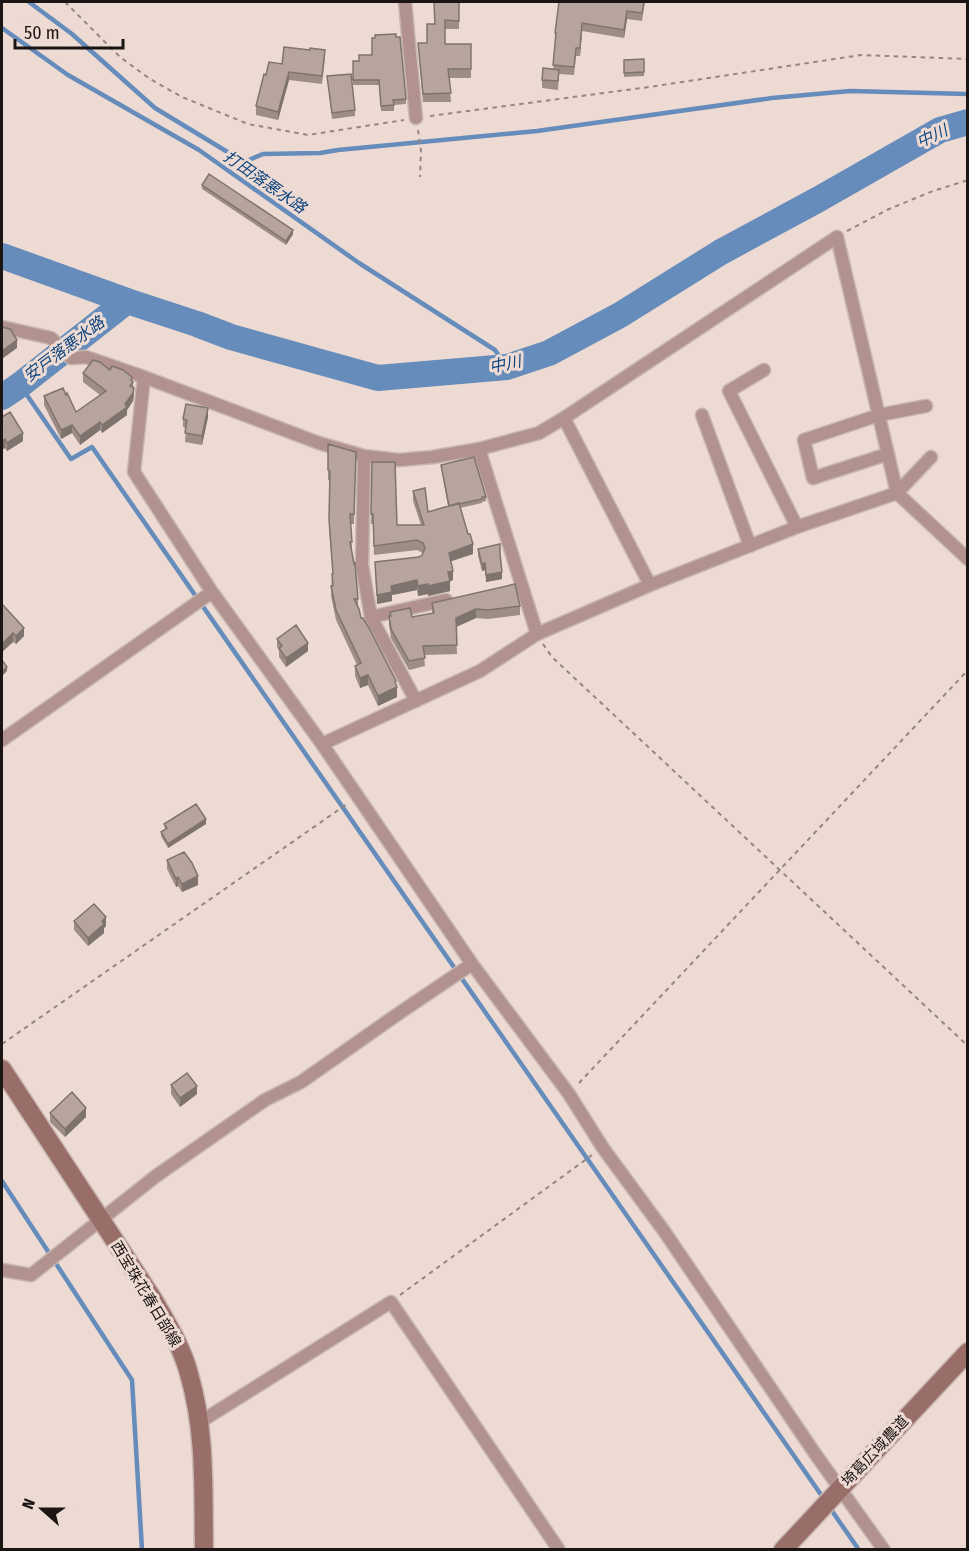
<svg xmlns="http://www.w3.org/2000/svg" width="969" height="1551" font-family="'Fira Sans Condensed','Noto Sans JP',sans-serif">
  <rect width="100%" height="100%" fill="#eddad3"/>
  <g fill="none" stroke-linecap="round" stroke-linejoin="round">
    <!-- stream -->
    <path stroke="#658cbb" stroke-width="4.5" d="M29 2 72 34 155 108 244 162 263 154 320 153 338 150 537 131 772 98 850 91 968 94
      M2 28 68 75 199 150 359 263 495 350 507 367
      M20 385 71 459 92 447 824 1499
      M2 1181 132 1380 142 1550
      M830 1508 859 1550"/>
    <!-- river -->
    <path stroke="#658cbb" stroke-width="26" d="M2 256 127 301 197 324 231 337 378 378 507 367 549 353 620 315 721 252 819 199 940 130 968 122
      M2 397 20 385 127 301"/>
    <!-- street casing -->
    <g stroke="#c7b7b0" stroke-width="15">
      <path id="street" d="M405 2 416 118
        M2 327 51 338 71 358 86 357 144 377 319 443 364 456 399 460 433 457 479 449 539 433 564 418 837 237 897 493 968 559
        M764 370 729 391 797 527
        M144 377 134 472 212 592 322 744 472 964 569 1094 603 1148 664 1231 816 1455 884 1550
        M702 415 750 546
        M564 418 650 585
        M479 449 537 634
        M888 454 813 478 804 440 879 415 926 406
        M364 456 362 565 371 617 416 701
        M371 617 446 600
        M2 740 212 592
        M322 744 480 671 537 634 650 585 797 527 897 493 931 457
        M2 1270 31 1275 156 1176 265 1100 301 1082 395 1016 472 964
        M200 1422 391 1302 559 1550"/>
    </g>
    <!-- secondary casing -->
    <g stroke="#c7b7b0" stroke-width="21">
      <path id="secondary" d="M2 1069 153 1299C167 1323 182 1347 189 1374 206 1432 203 1490 204 1550
        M783 1550 968 1352"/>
    </g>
    <!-- path -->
    <path stroke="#948681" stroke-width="2" stroke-dasharray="4.5 4.5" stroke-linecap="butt" d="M65 2 120 57 150 79 182 97 248 124 308 135 404 120
      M430 116 649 87 861 55 968 59
      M418 130 421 151 420 177
      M847 231 889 209 933 191 968 180
      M543 644 552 657 968 1046
      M2 1044 347 804
      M579 1083 968 670
      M400 1295 592 1155"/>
    <!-- street -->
    <use href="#street" stroke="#b1928f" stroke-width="12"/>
    <!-- secondary -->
    <use href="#secondary" stroke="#996d68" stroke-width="18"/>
  </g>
  <!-- wall -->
  <path fill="#9d8d87" d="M459 2V29H445V44H471V78H449L451 102H423L418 43H427L434 24Z
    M645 2 642 21 627 19 624 38 582 31 580 56H576L574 75 559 74 558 90 542 88V80L553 70 556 41H555V33Z
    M325 58 322 84 289 80 278 120 256 115V106L266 75 282 64Z
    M644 59V76L624 77V60Z
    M353 61H359L406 99V104L394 105V111H381L379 85H353Z
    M327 76 355 110V116L332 119Z
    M202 185 293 234 286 245 202 189Z
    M83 373 132 381 133 382 134 396 133 401 127 410V415L102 433 100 430 80 445 72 433 61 439 44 405V396L66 395 76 412 100 395 83 382Z
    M2 417 23 441 7 451 5 448 2 450Z
    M208 417 202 445 185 442 186 428 183 427V419Z
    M328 444 356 452 354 524H351L352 552 358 599V607L361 618 396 684 397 697 378 706 368 685 360 688 355 676V666L357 665 336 620 331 596 332 574H333L329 529 330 481 328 480Z
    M372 462 397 525H421L413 501V491L428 512 448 506 441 465 486 497V501L482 502V503L460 508 473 554 451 561 453 580 450 581V591L428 596V594L418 596 417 590 392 595V601L377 604 375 562 419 557 422 555 423 553 417 550 374 555 373 524H371Z
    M478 549 500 556 502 579 486 582 485 570 482 571 478 556Z
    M432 603 520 606V615L488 619 476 618 456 627 457 654 424 655 425 666 409 670 391 638 389 625V616H390V612L412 617 432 614Z
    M2 604 24 636 16 644 13 642 2 652Z
    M277 639 308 651 286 667 279 657V651L277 647Z
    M164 824H206L168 848 161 836V832L165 829Z
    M167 860 198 885 182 892 178 886 176 887 167 869Z
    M74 921 106 926 104 928V933L88 946 74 930Z
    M171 1085 197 1094 180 1107 171 1094Z
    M50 1113 86 1117 65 1137 50 1122Z"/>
  <!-- shaded-wall -->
  <path fill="#7f736e" d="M627 11V19L624 38V30Z
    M582 23V31L580 56V48Z
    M289 72V80L278 120V112Z
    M293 230V234L286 245V241Z
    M17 340V348L2 359V351Z
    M134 388 133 401 127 410V415L102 433V425L125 404Z
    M208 408V417L202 445V436Z
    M100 422V430L80 445V436Z
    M72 425V433L61 439V430Z
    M23 433V441L7 451V443Z
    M5 439V448L2 450V442Z
    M473 544V554L449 562V553Z
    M485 563V570L482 571V564Z
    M453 571V580L448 581V572Z
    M502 572V579L486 582V575Z
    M417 580V590L392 595V601L377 604V595L391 586Z
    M450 581V591L428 596V586Z
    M428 584V594L418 596V586Z
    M476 609V618L456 627V618Z
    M24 628V636L16 644V636Z
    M13 633V642L2 652V644Z
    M308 643V651L286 667V658Z
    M7 667V671L2 676V671Z
    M368 675V685L360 688V678Z
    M396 681V687H397V697L378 706V696Z
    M206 819V824L168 848V844Z
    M198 876V885L182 892V884Z
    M178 877V886L176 887V879Z
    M106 917V926L104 928V933L88 946V938L102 921Z
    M197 1086V1094L180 1107V1098Z
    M86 1108V1117L65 1137V1129Z"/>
  <!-- building -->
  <path fill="#b6a49d" stroke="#7f736e" stroke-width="1.5" d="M434 2H459V21L445 20V44H471V69H448L451 93 423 94 418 43H427V24H435Z
    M559 2H644L642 13 627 11 624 30 582 23 580 48H576L574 67 553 65 556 33H555Z
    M396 34V37H400L406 99 393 100 394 105 381 106 379 80H353V61H359V55H372V38H375V35Z
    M284 47 310 50V48L325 50 322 76 289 72 278 112 256 106 264 74 266 75 269 62 282 64Z
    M644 59V72L624 73V60Z
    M543 68 559 70 558 81 542 80Z
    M351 74 355 110 332 113 327 76Z
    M209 174 293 230 286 241 202 185Z
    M2 327 10 329 17 340 2 351Z
    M93 360 100 362 110 370 112 366 123 370 132 377 131 380 133 382 130 386 134 388 133 393 125 404 127 407 102 425 100 422 80 436 72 425 61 430 44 396 63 388 66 395 67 393 76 412 106 391 83 373Z
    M186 404 208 408 202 436 185 433 187 420 183 419Z
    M10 412 23 433 7 443 5 439 2 442V417Z
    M328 444 356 452 354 514H350L352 542H350L354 564 355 563 358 599H354L359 609 361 618H363L369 628 396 681 395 682 397 687 378 696 368 675 360 678 355 666 361 663 336 610 331 586H333L332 574H333L329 519 330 471 328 470Z
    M474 457 486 497H482V499L449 506 441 465Z
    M372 462H395L397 525H424L413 491 425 488 428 512 459 503 468 534H470L473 544 449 553 453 571 448 572 450 581 428 586V584L418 586 417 580 391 586 392 592 377 595 375 562 419 557 422 555 425 548 423 543 417 540 374 546 373 514H371Z
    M500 544V553L502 572 486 575 485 563 482 564 478 549Z
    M515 584 520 606 488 610 476 609 456 618 457 645 423 646 425 658 409 661 391 629 389 616H391L390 612 410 608 412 617 434 613 432 603Z
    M2 604 24 628 16 636 13 633 2 644Z
    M296 625 308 643 286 658 279 648 282 646 277 639Z
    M2 660 7 667 2 671Z
    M196 804 206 819 168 844 161 832 167 828 164 824Z
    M184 852 192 863 198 876 182 884 178 877 176 879 167 860Z
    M94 904 106 917 102 921 104 924 88 938 74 921Z
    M187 1073 197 1086 180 1098 171 1085Z
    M72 1092 86 1108 65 1129 50 1113Z"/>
  <g text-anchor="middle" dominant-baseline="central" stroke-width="6" stroke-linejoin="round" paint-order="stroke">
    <!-- street labels -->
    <g font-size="15" fill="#1b1513" stroke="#eddad3">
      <text transform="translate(146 1294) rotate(59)">西宝珠花春日部線</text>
      <text transform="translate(875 1451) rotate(-47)">埼葛広域農道</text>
    </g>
    <!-- water labels -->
    <g font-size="16" font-style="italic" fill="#0b447f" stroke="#eddad3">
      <text transform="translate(932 136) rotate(-25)">中川</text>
      <text transform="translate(265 182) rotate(35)">打田落悪水路</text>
      <text transform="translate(64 349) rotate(-37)">安戸落悪水路</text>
      <text transform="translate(505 364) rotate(-12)">中川</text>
    </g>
  </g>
  <!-- border -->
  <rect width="969" height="1551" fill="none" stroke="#1b1513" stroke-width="6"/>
  <!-- north arrow -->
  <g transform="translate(42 1509) rotate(291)" stroke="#eddad3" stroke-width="4.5" paint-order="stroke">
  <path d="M0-4.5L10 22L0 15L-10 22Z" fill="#1b1513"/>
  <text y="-9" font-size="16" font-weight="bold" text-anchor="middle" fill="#1b1513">N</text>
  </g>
  <!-- scale -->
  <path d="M15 39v9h108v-9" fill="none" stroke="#1b1513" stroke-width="3"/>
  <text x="24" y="39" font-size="18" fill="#1b1513" stroke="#eddad3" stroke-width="4.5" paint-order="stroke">50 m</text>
</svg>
